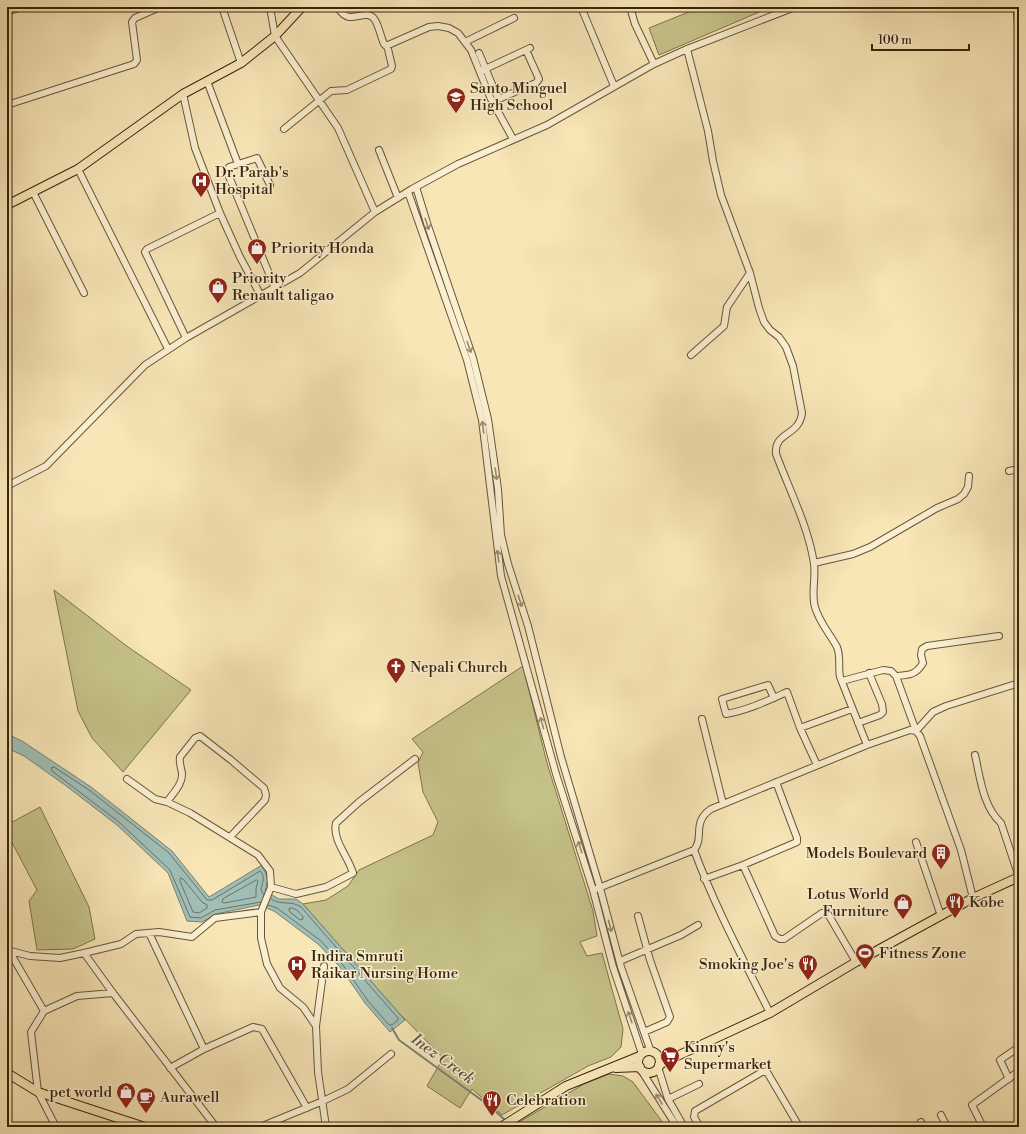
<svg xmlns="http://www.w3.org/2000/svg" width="1026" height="1134" font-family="'Libre Bodoni',serif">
  <rect width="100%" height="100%" fill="#f8e6b7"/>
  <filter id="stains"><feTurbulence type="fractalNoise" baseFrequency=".005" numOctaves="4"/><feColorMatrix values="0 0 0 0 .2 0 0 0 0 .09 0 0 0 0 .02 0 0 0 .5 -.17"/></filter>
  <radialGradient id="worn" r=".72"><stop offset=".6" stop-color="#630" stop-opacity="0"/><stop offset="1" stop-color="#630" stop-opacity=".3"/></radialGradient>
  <!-- green -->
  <path fill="#c5c289" stroke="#7e744b" d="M701 7H771L659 55 649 28Z
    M1013 7H1019V44H1016Z
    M54 590 128 647 191 690 123 772 92 738 78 711Z
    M523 666 547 763 593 911 597 936 580 942 587 956 602 953 623 1029 621 1047 611 1057 588 1066 502 1115 472 1089 460 1108 427 1086 443 1058 399 1013 303 904 326 900 348 886 359 870 433 835 438 822 423 792 418 763 423 752 412 739Z
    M40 807 89 907 95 939 73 949 37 950 29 901 37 890 7 833V825Z
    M609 1074 623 1076 633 1082 666 1127H518L516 1124 584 1084Z"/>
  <!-- water -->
  <path fill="#a0beb6" stroke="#768172" d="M7 734 22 741 91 787 172 851 209 897 262 865 268 879 265 891 279 899H296L303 904 405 1020 390 1032 365 1003 340 967 318 944 274 911 259 905 216 914 202 922 187 921 168 873 117 825 65 785 24 756 7 748Z"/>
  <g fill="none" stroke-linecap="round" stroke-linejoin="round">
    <!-- shore -->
    <path stroke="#6c7262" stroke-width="1" d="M181 878 183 879 202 902 207 905V908L199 913 193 912 180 881Z
      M257 880 258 881 256 888V897L224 903 222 902 223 899Z
      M261 902 215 910 201 918 190 917 170 870 119 822 52 771 51 768 54 767 89 790 169 853 207 900H212L260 871C266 876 262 883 261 890L264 895
      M268 905 277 908 321 941 343 965 368 1001 389 1025H392L398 1020V1018L301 907C291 900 282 906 271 899
      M291 908C296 908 300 913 303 917V919L300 920 289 911V909Z"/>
    <!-- stream -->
    <path stroke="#768172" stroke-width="2" d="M392 1028 399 1040 491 1107 507 1122"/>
    <!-- minor casing -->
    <g stroke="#685538" stroke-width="8">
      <path id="minor" d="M222 7 241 63
        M270 7 275 36 338 128 375 212
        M337 7C340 11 343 16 349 17 358 18 369 10 375 20 379 27 381 37 384 44L386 46 429 27 438 26 449 28 458 33 471 50 490 97 513 139
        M581 7 614 86
        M630 7 635 24 654 64
        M7 11 23 7
        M465 42 514 18
        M687 49 708 131 713 161 721 195 750 273 759 308 764 322 770 330 779 337 786 347 793 366 802 413C799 437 774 431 776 454 789 489 809 528 814 564 816 578 811 594 815 607 819 622 830 634 837 647 841 657 838 667 840 677L867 745 910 730 916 731 920 736 961 850 973 898
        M479 53 497 96 501 98 536 83 539 79 526 50
        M483 70 530 48
        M207 81 238 164
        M183 94 195 148 220 213 240 257 261 296
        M7 105 134 64 137 60 132 22 135 18 160 7
        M284 129 331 91 347 90 391 69 392 66 387 45
        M379 150 398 198
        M78 169 168 349
        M270 185 257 158 229 167 228 174 275 288
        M416 187 427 223 473 358 488 419 498 489 501 535 508 564 528 626 561 757 600 888 621 967 651 1052
        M33 192 84 293
        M408 192 467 360 482 420 501 576 556 774 593 890 613 967 642 1054
        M186 338 145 252 147 249 220 213
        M691 355 724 326 727 307 750 273
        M1009 471 1019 469
        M7 486 46 466 145 365 186 338 300 273 375 212 412 189 458 164 547 125 654 64 687 49 795 7
        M814 563 853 554 870 547 937 508 958 499 964 494 968 487 969 476
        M896 676C909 675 916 675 923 663L921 655 922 649 927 646 999 636
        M842 681 883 670 891 671 896 676 916 731 933 712 946 706 1019 683
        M774 698 768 685 722 699 726 714C748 710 767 701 787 692L800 728 817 765
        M702 719 723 804
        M858 723 880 715 883 712 882 704 869 673
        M800 728 852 709
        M975 755C980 777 983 807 1001 823L1019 877
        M127 779 155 799 167 802 190 813 258 855 270 871 271 887 261 912V938L267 964 280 988 303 1007 316 1026 318 1072 326 1127
        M167 802C173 793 183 784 182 773 181 768 179 762 180 757L195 738 200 736 231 760 264 788 266 795 265 800 230 837
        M916 842 941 916
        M694 850C715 907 743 959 770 1013
        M743 865 775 936 780 939H784L822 913 828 914 856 962
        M704 879 743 865 797 842V838L776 782
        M271 887 296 894 326 887 353 873C348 856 332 840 336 823L359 802 415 759
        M596 889 694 850C705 837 691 823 711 809L867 745
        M638 916 650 960 670 1017 667 1022 644 1032
        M149 933 204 1049
        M8 949 44 1011
        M7 950 30 956 60 958 84 953 121 944 136 934 159 932 192 937 215 918 261 912
        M84 953 113 993 216 1127
        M620 961 681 935 698 925
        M316 1026 324 966
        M658 1067 668 1099 684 1127
        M170 1068 204 1049 253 1027 262 1029 307 1108
        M641 1070 677 1127
        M1009 1079 1000 1060 1019 1047
        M668 1099 699 1084
        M941 1115 947 1127
        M921 1122 923 1127
        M56 1127 38 1092 31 1032 44 1011 77 996 113 993
        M260 1127 323 1101 348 1089 391 1054
        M700 1127 694 1117 695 1111 762 1072H767L797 1123 796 1127
        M983 1127 972 1105 1019 1071"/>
    </g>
    <!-- major casing -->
    <g stroke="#38250d" stroke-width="10">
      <path id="major" d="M7 205 78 169 183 94 241 63 275 36 302 7
        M638 1062a11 11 0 1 1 22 0a11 11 0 1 1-22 0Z
        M659 1065 675 1057 770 1013 856 962 973 898 1019 877
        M616 1068 640 1067
        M7 1073 38 1092 145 1127
        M501 1127 566 1086 640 1056"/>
    </g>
    <!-- minor -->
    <use href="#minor" stroke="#faefd0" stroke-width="6"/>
    <!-- major -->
    <use href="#major" stroke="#f8e6b7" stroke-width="8"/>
  </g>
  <!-- one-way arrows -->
  <defs><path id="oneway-shaft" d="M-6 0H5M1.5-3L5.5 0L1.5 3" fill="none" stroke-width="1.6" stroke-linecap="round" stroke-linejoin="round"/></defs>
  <g stroke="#998a6e">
    <use href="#oneway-shaft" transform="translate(427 224) rotate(72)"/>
    <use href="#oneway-shaft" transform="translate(469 347) rotate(71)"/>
    <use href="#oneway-shaft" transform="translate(483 427) rotate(-97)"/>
    <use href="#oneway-shaft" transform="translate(496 474) rotate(82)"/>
    <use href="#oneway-shaft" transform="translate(498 556) rotate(-98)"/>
    <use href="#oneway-shaft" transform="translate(520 601) rotate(72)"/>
    <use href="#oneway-shaft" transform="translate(542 723) rotate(-105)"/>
    <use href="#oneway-shaft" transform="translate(580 847) rotate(-108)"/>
    <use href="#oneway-shaft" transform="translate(610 926) rotate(75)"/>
    <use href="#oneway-shaft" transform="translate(630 1017) rotate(-109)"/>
    <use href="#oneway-shaft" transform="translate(659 1099) rotate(-122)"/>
  </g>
  <!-- icons -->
  <defs>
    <g id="school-pin" transform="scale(1)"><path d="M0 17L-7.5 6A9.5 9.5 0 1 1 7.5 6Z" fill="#8f2418" stroke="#faefd0"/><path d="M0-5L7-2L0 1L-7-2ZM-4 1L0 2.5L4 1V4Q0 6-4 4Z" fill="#fff"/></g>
    <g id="hospital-pin" transform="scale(1)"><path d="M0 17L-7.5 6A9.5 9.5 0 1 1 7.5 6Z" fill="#8f2418" stroke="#faefd0"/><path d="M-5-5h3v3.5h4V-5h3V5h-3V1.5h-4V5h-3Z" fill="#fff"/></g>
    <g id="shop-pin" transform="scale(1)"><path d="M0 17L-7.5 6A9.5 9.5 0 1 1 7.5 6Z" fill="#8f2418" stroke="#faefd0"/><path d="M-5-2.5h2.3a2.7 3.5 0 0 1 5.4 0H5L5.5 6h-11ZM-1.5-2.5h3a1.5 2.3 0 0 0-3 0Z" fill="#fff"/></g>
    <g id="church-pin" transform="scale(1)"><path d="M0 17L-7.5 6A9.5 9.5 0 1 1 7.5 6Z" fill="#8f2418" stroke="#faefd0"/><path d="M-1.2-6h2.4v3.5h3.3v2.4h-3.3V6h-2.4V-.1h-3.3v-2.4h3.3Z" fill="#fff"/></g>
    <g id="building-pin" transform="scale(1)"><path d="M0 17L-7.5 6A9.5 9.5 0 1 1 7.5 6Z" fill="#8f2418" stroke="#faefd0"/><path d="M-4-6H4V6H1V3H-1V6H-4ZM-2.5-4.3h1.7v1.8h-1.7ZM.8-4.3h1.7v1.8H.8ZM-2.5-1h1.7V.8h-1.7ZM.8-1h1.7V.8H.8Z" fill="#fff"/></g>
    <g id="restaurant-pin" transform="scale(1)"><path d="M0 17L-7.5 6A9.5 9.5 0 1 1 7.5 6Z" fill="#8f2418" stroke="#faefd0"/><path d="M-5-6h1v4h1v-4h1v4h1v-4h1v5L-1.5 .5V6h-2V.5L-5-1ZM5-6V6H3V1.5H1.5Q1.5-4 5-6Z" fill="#fff"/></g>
    <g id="stadium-pin" transform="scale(1)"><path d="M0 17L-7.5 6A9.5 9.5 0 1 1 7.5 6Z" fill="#8f2418" stroke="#faefd0"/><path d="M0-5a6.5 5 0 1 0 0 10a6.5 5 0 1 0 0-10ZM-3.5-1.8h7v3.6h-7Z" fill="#fff"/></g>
    <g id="supermarket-pin" transform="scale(1)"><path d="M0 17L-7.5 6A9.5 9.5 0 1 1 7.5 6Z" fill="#8f2418" stroke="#faefd0"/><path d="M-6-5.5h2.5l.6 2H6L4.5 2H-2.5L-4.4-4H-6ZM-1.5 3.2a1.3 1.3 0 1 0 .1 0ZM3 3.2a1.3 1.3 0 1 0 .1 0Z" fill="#fff"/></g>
    <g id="cafe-pin" transform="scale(1)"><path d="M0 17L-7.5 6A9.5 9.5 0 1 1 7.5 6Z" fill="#8f2418" stroke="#faefd0"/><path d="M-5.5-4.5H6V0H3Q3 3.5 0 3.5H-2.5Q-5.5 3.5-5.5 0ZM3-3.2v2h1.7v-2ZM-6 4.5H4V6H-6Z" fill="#fff"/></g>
  </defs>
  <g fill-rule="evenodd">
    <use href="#school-pin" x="456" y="97"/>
    <use href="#hospital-pin" x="201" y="181"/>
    <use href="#shop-pin" x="257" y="248"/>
    <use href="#shop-pin" x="218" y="287"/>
    <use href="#church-pin" x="396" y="667"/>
    <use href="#building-pin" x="941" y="853"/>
    <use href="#restaurant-pin" x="955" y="902"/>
    <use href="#shop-pin" x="903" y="903"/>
    <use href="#stadium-pin" x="865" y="953"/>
    <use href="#restaurant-pin" x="808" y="964"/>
    <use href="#hospital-pin" x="297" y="965"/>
    <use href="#supermarket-pin" x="670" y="1056"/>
    <use href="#shop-pin" x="126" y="1092"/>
    <use href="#cafe-pin" x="146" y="1097"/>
    <use href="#restaurant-pin" x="492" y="1100"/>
  </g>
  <g text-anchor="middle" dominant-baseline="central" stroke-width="3" stroke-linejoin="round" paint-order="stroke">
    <!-- poi labels -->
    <g font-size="15" fill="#38250d" stroke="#faefd0" text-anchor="start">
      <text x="470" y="88">Santo Minguel<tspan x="470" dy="17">High School</tspan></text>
      <text x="215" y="172">Dr. Parab's<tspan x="215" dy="17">Hospital</tspan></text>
      <text x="271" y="248">Priority Honda</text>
      <text x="232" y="278">Priority<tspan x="232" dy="17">Renault taligao</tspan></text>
      <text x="410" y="667">Nepali Church</text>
      <text x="927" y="853" text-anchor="end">Models Boulevard</text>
      <text x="889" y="894" text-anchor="end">Lotus World<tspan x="889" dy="17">Furniture</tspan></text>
      <text x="969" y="902">Kobe</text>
      <text x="879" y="953">Fitness Zone</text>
      <text x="311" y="956">Indira Smruti<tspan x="311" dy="17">Raikar Nursing Home</tspan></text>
      <text x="794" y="964" text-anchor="end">Smoking Joe's</text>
      <text x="684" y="1047">Kinny's<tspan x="684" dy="17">Supermarket</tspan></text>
      <text x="112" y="1092" text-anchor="end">pet world</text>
      <text x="160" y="1097">Aurawell</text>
      <text x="506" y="1100">Celebration</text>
    </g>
    <!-- water labels -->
    <g font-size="16" font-style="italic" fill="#575340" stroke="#faefd0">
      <text transform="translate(443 1059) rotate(36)">Inez Creek</text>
    </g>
  </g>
  <!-- margin -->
  <rect width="1026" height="1134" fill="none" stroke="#f8e6b7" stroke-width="24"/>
  <rect x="8" y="8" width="1010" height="1118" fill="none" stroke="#38250d" stroke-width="2"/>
  <rect x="12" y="12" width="1002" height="1110" fill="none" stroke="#38250d"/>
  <!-- scale -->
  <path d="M872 44v6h97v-6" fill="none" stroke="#38250d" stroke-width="2"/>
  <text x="878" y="44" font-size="12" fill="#38250d" stroke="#faefd0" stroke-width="3" paint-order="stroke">100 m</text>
  <rect width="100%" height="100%" filter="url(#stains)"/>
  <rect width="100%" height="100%" fill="url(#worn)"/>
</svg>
